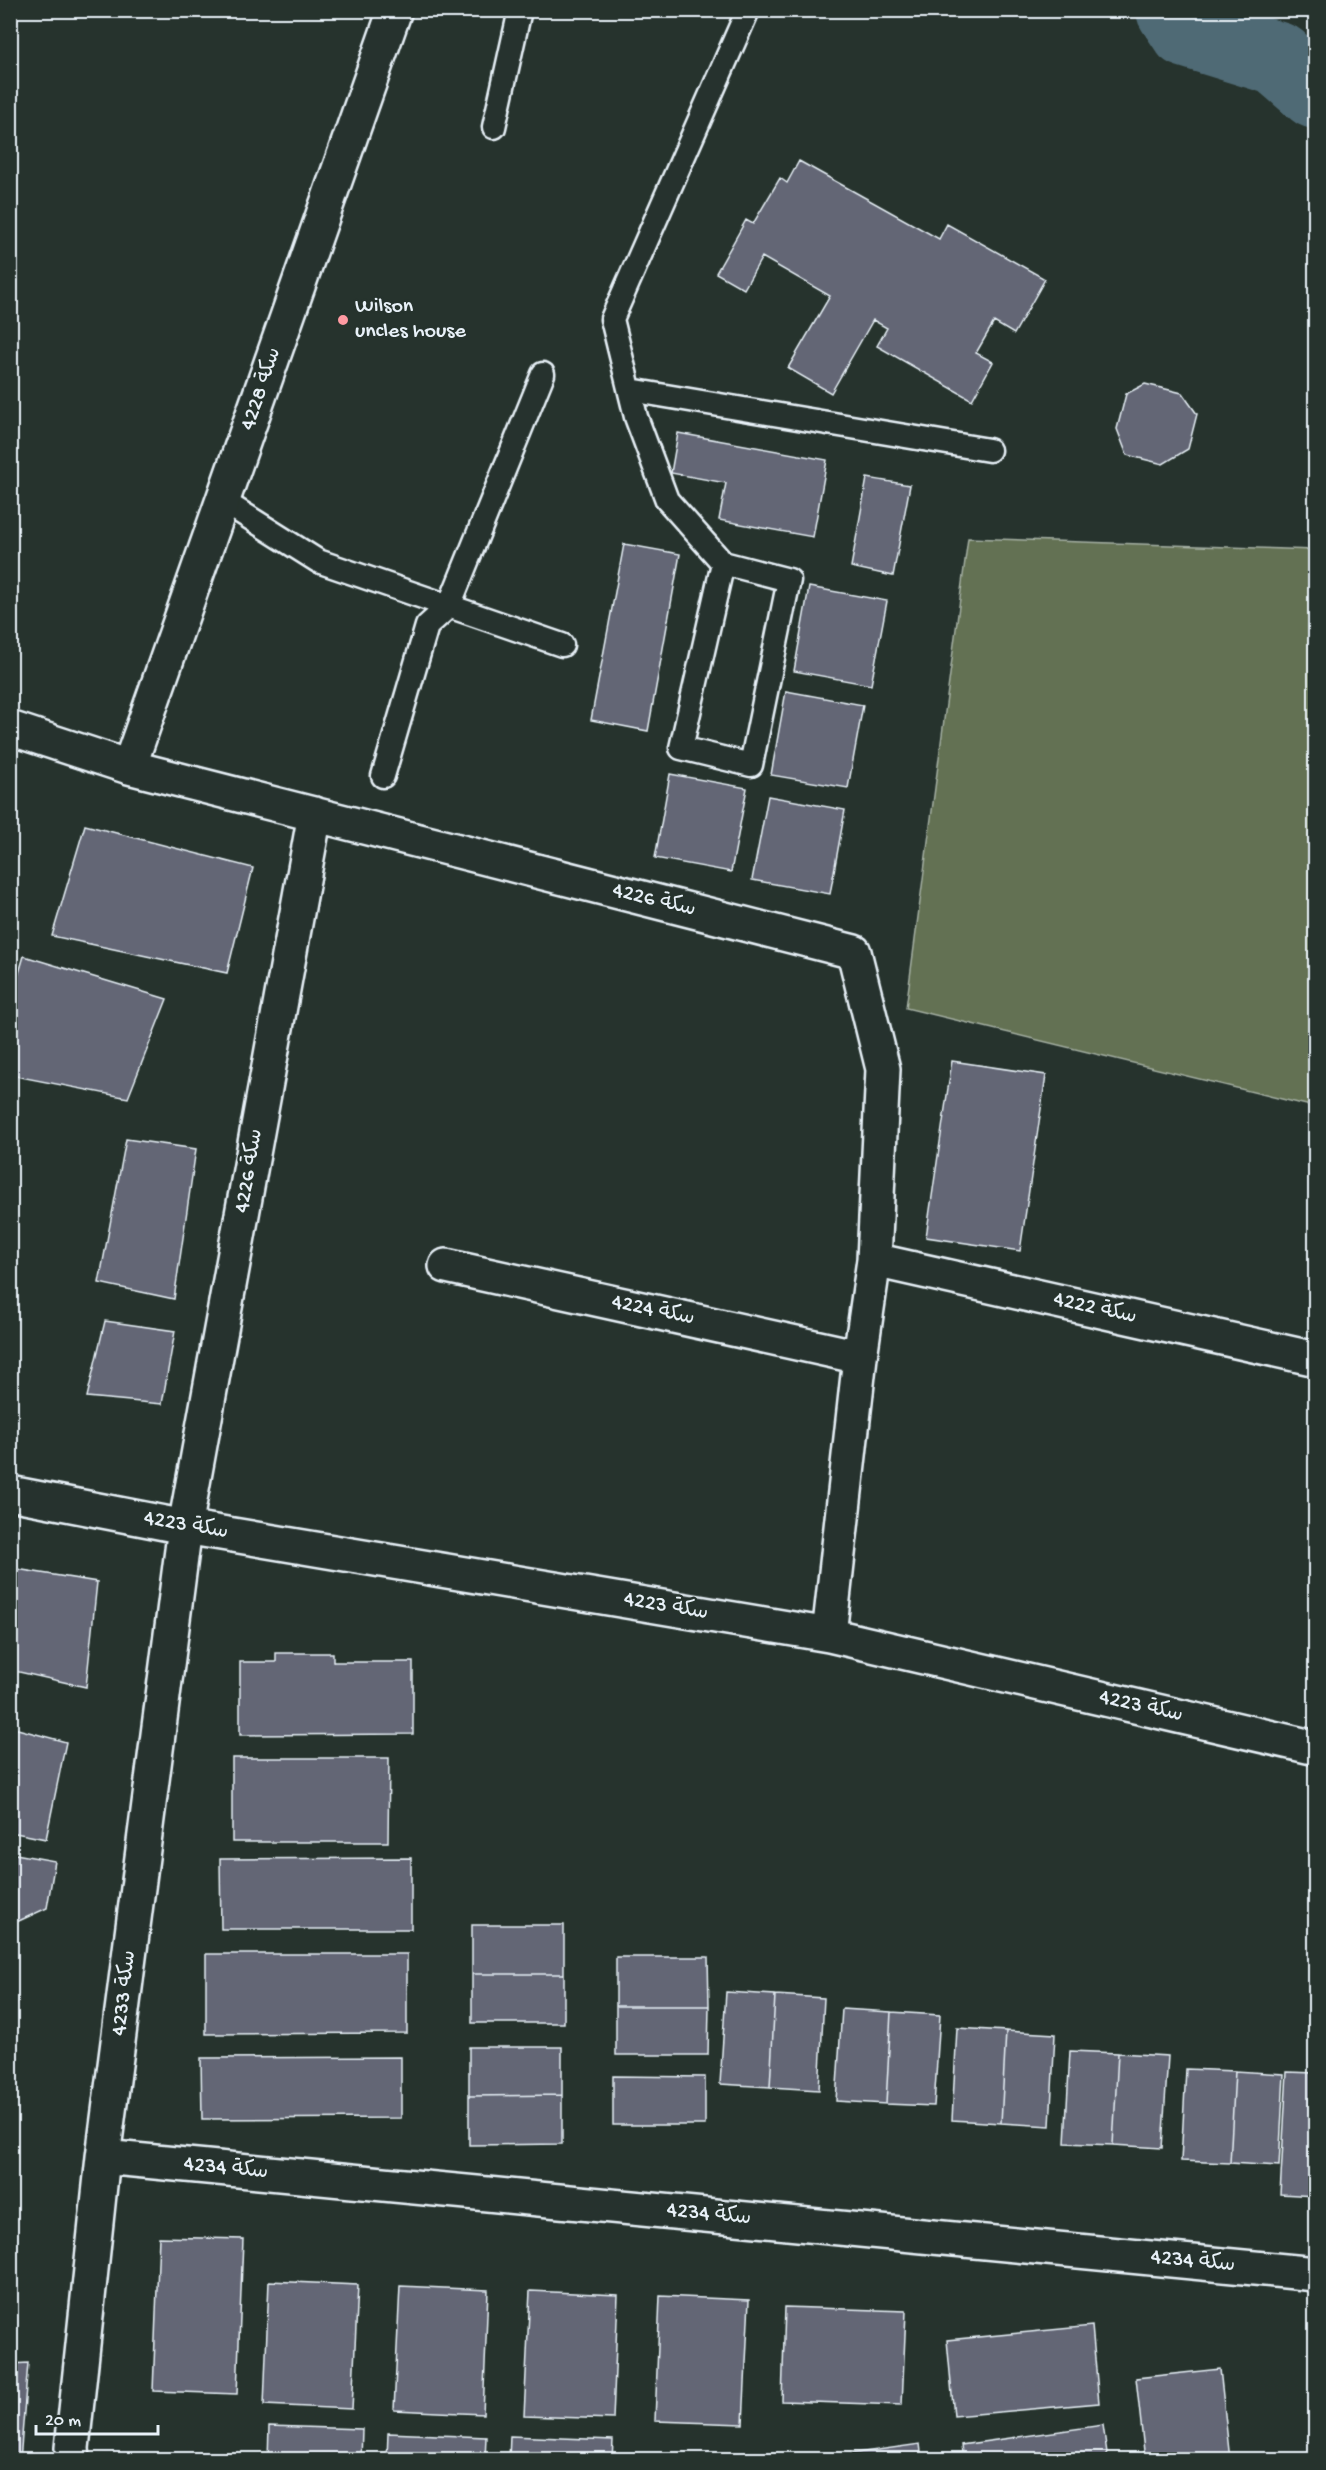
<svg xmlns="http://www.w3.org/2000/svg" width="1326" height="2470" font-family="'Gochi Hand','Playpen Sans Arabic',sans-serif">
  <rect width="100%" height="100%" fill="#26332d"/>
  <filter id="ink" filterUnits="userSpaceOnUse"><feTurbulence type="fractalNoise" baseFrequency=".0167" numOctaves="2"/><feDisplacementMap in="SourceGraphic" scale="12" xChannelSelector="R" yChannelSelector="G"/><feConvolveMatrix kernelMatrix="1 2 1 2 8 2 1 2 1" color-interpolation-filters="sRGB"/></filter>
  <g filter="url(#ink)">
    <!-- green -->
    <path fill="#647152" stroke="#a6b1a5" stroke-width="1.5" d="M968 538 1315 550V1107L906 1008Z"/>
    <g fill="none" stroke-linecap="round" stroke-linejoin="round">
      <!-- river -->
      <path stroke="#4f6b75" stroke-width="74" d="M1173 10 1187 31 1278 59 1316 92"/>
    </g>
    <!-- building -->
    <path fill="#636674" stroke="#e8f1f8" stroke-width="1.5" d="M799 161 939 239 947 224 1045 279 1014 334 994 322 976 353 993 362 972 400 877 346 887 328 873 320 831 393 788 368 830 296 762 257 744 289 716 273 746 220 753 224 780 178 787 183Z
      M1145 384 1182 393 1197 414 1188 449 1163 464 1127 455 1117 429 1126 394Z
      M678 433 827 460 813 537 719 520 726 483 671 473Z
      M867 478 910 485 893 576 851 567Z
      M624 544 680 554 648 731 591 720Z
      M809 587 887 601 871 685 794 671Z
      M786 691 863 705 848 788 771 775Z
      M670 774 747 788 731 872 655 858Z
      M768 796 845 810 830 894 752 880Z
      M85 825 253 868 227 973 52 936Z
      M24 956 167 999 128 1098 10 1075V1003Z
      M952 1061 1046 1075 1020 1251 926 1237Z
      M126 1139 196 1149 174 1299 99 1283Z
      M105 1321 175 1331 162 1404 87 1397Z
      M10 1568 97 1582 86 1687 10 1670Z
      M276 1653H333V1662H413V1734L240 1735V1662H276Z
      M10 1727 66 1742 46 1839 10 1832Z
      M232 1758H389L388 1842H232Z
      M10 1853 55 1861 47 1908 10 1925Z
      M411 1858V1929H221L220 1859Z
      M472 1925H564V1974H472Z
      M206 1954H407V2033L206 2034Z
      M616 1957H708L709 2006H616Z
      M472 1974H564V2023H472Z
      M726 1992 775 1995 770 2087 720 2084Z
      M775 1995 824 1998 819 2090 770 2087Z
      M10 2002H16L10 2072Z
      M616 2006H709L708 2055H616Z
      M842 2009 891 2012 886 2104 836 2101Z
      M891 2012 940 2015 934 2106 886 2104Z
      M957 2028 1006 2031 1001 2123 952 2120Z
      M1006 2031 1055 2034 1050 2126 1001 2123Z
      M469 2047H562V2095L469 2096Z
      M1070 2051 1118 2053 1113 2145 1065 2143Z
      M1118 2053 1168 2056 1162 2148 1113 2145Z
      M401 2057V2118L202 2119 201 2058Z
      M1186 2069 1235 2071 1230 2163 1181 2161Z
      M1235 2071 1284 2074 1279 2166 1230 2163Z
      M1287 2072 1316 2073V2196L1280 2194Z
      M613 2076 705 2077V2125H613Z
      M562 2095V2144L469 2145V2096Z
      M159 2237 243 2239 237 2394 153 2391Z
      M269 2281 358 2285 352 2409 264 2405Z
      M400 2286 488 2290 483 2414 394 2410Z
      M530 2291 618 2295 613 2419 524 2416Z
      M660 2296 749 2300 743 2424 655 2421Z
      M785 2307 906 2311 902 2405 782 2401Z
      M1092 2326 1099 2403 954 2416 947 2340Z
      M28 2363 20 2460H10V2364Z
      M1220 2369 1230 2460H1145L1136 2378Z
      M1103 2425 1108 2460H963L961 2445Z
      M269 2426 362 2429 361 2460H268Z
      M388 2433 486 2437 485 2460H387Z
      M510 2436 613 2440 612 2460H509Z
      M920 2444 922 2460H807Z"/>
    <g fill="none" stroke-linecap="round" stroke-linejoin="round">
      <!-- lane casing -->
      <g stroke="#e8f1f8" stroke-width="27">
        <path id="lane" d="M494 127 520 10
          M630 390 989 450
          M223 501 318 561 562 645
          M723 563 681 748 751 765 789 580 723 563 667 500 636 417 612 319 748 10
          M383 776 427 626 449 606 543 374"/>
      </g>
      <!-- street casing -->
      <g stroke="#e8f1f8" stroke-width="38">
        <path id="street" d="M10 728 129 767 854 952 883 1069 874 1260 860 1357 829 1635
          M129 767 395 10
          M874 1260 1316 1359
          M446 1266 860 1357
          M10 1493 185 1527 829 1635 1316 1748
          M103 2157 1316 2274
          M73 2460 72 2448 103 2157 185 1527 315 814"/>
      </g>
      <!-- lane -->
      <use href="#lane" stroke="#26332d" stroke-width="22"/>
      <!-- street -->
      <use href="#street" stroke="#26332d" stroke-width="33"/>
    </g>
  </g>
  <!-- markers -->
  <circle fill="#ff9aa2" stroke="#26332d" stroke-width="2" cx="343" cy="320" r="6"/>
  <g text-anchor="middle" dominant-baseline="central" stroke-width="4.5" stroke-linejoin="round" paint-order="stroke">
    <!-- poi labels -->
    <g font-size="22" fill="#e8f1f8" stroke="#26332d" text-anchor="start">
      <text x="355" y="307">Wilson<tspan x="355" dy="25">uncles house</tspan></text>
    </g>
    <!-- street labels -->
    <g font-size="22" fill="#e8f1f8" stroke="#26332d">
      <text transform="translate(262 389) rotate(-71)">سكة 4228</text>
      <text transform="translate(654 901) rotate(14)">سكة 4226</text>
      <text transform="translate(250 1171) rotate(-80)">سكة 4226</text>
      <text transform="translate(1095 1309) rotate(13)">سكة 4222</text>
      <text transform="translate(653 1311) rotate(12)">سكة 4224</text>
      <text transform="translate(186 1526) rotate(10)">سكة 4223</text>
      <text transform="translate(666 1607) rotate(10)">سكة 4223</text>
      <text transform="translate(1141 1707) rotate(13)">سكة 4223</text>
      <text transform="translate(125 1993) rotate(-83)">سكة 4233</text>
      <text transform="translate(226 2169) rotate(6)">سكة 4234</text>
      <text transform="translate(709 2215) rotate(6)">سكة 4234</text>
      <text transform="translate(1193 2262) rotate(6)">سكة 4234</text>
    </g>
  </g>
  <!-- margin -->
  <rect width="1326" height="2470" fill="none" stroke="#26332d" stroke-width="36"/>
  <rect x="18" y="18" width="1290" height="2434" fill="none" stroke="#e8f1f8" stroke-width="2" filter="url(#ink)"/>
  <!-- scale -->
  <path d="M36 2425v9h122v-9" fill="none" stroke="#e8f1f8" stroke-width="3"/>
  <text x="45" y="2425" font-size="18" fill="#e8f1f8" stroke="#26332d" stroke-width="4.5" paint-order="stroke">20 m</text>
</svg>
